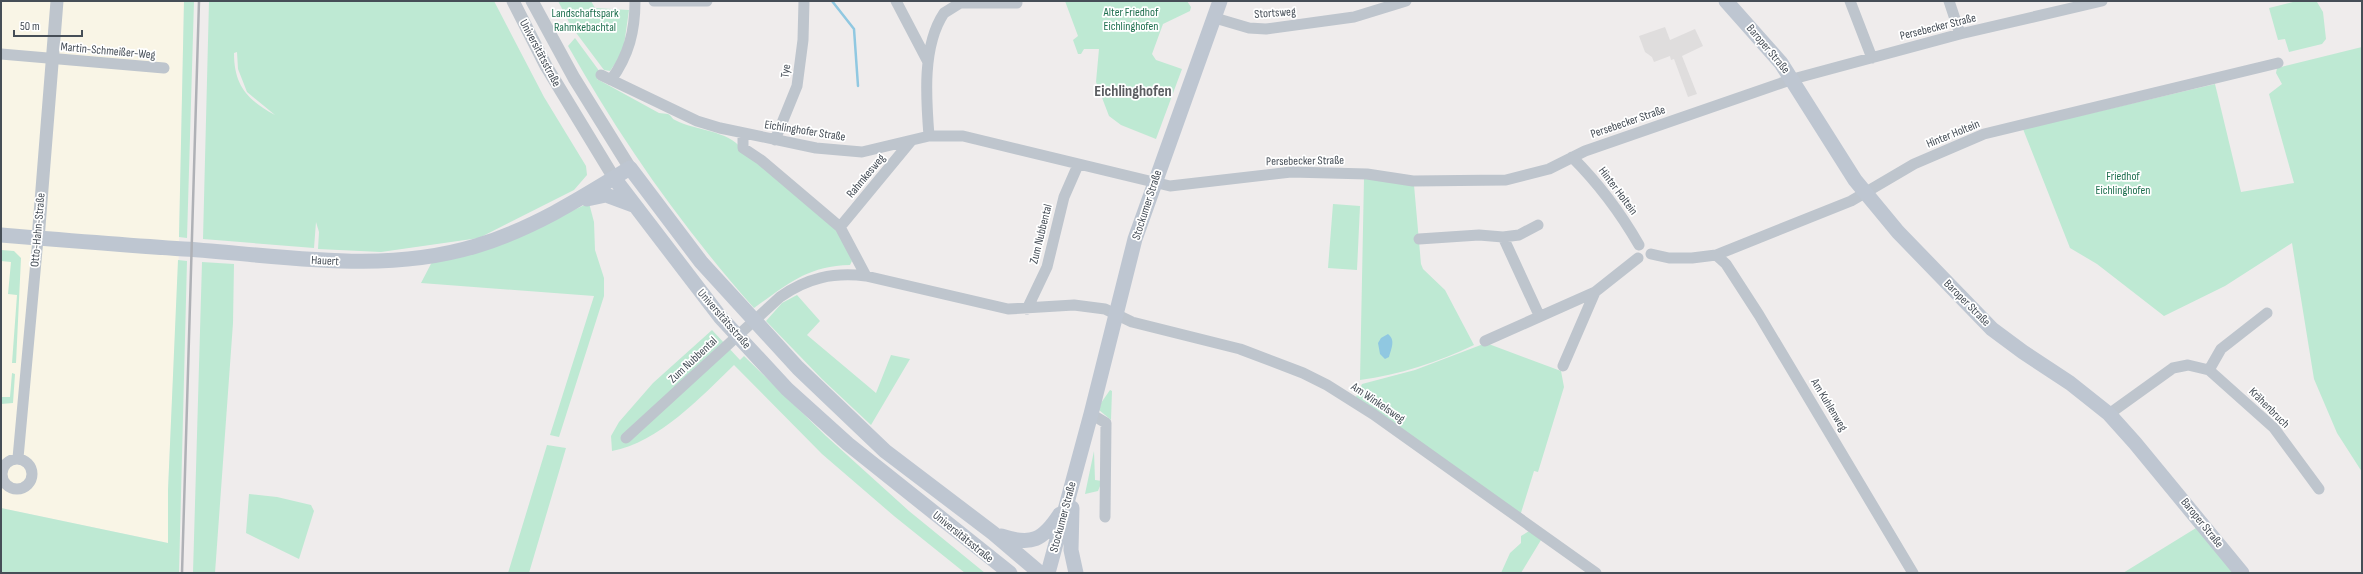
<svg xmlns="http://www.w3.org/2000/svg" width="2363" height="574" font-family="'Sofia Sans Condensed',sans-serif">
  <rect width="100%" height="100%" fill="#efecec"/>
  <!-- commercial -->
  <path fill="#f9f5e6" d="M1 1H184L179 245 1 232Z
    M1 239 179 252 168 490V543L1 508Z"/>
  <!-- education -->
  <path fill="#dfdddd" d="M1665 27 1670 40 1695 29 1703 46 1682 56 1697 94 1688 97 1674 59 1671 60 1670 56 1654 62 1652 57 1645 52 1639 36Z"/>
  <!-- green -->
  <path fill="#bee9d3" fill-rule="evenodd" d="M184 1H194L187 238 179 237Z
    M209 1H494L544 97 586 166 587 175 574 190 479 238 381 252 318 249 319 232 316 222 314 248 203 239ZM237 52 238 69 247 92 275 115C247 100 234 85 234 53Z
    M558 1H591L595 8 629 10 623 52 610 71 604 70 571 26Z
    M1065 1H1187L1191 7 1190 11 1163 24 1152 54 1156 60 1182 69 1156 139 1121 125 1109 116 1096 82 1099 49H1084L1081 54H1078L1073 40 1078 36Z
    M2297 1 2317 2 2323 12 2326 39 2322 44 2289 52 2285 39 2278 40 2269 8Z
    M575 38 600 72 597 79 659 113 668 114C672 116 672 119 675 120 696 131 728 130 742 149L840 231 852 261 850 265C807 266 788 284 754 308 682 227 621 140 568 46Z
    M2362 47V472L2337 433 2314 379 2292 243 2225 286 2164 316 2097 264 2070 248 2023 129 2215 84 2241 192 2294 183 2269 94 2282 84 2276 73 2277 68Z
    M1364 178 1414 185 1421 264 1423 269 1445 290 1474 345C1438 362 1399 375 1360 380Z
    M589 203 594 222 595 250 604 278V296L559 437 550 435 594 296 421 283 433 260 508 240Z
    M1333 204 1360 206 1357 270 1328 268Z
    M1 250 14 251 21 258 16 363H12L17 295 8 294 11 262 1 261Z
    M178 260 187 261 179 573H1V508L168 543V490Z
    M202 262 234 264 233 323 215 573H193Z
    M797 295 820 321 807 335 876 393 891 355 910 359 871 425 822 379 766 321 782 303Z
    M712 330 740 360 744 356 826 436 909 511 985 573H965L894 516 822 454 734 365C702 396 658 443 612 451L611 436 619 422 653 383Z
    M1486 343 1561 371 1564 387 1538 472 1534 471 1520 516 1355 399 1362 384 1415 370Z
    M12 373 15 374 13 403 1 404V397H10Z
    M1110 390 1112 391 1111 420 1099 410 1101 403Z
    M547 445 566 448 529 573H508Z
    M1094 451 1095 480 1102 481 1098 491 1085 494Z
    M249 494 277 497 311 505 314 511 299 559 246 533Z
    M2196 528 2235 573H2123Z
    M1529 531 1541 540 1521 573H1501L1510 553 1521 543V536Z"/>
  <!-- water -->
  <path fill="#90c8e1" d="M1388 334C1396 340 1391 349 1389 357L1385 359 1380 354 1378 343 1381 338Z"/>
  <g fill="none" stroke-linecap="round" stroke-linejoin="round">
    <!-- stream -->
    <path stroke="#90c8e1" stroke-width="2.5" d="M832 1 854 29 858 86"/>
    <!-- minor -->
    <path stroke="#bec5cd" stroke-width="11" d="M654 1H707
      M896 1 928 62
      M1850 1 1872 58
      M1949 1 1960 34
      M1215 18 1249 28 1266 29 1354 17 1406 1
      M1 54 164 68
      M601 75 697 121 720 128 816 148 862 152 929 136H963L1170 186 1291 172 1367 174 1413 181 1506 180 1549 169 1585 151 1793 79 1960 34 2102 1
      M611 80C629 55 635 31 635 1
      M743 133V148L761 160 840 227 866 276
      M929 136C926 98 922 46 944 13L960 3H1017
      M775 140 797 86 803 40 804 1
      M1572 157C1599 184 1620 212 1639 245
      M840 227 911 141
      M1503 237 1539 315
      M1419 239 1479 235 1503 237 1519 235 1538 225
      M1651 254 1669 258H1692L1716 255 1851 201 1914 164 1984 134 2278 63
      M1716 255 1726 264 1759 315 1913 573
      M1027 309 1047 267 1064 197 1078 165
      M1485 341 1595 292 1638 258
      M1563 366 1595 292
      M2209 370 2221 349 2267 313
      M1091 414 1106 423 1105 517
      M2109 414 2173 368 2188 365 2209 370 2274 428 2319 489
      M626 438 780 297C807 278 833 272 866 276L1008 309 1074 305 1105 309 1132 322 1240 349 1303 373 1327 385 1373 414 1596 573
      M18 458 38 239
      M2 474a15 15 0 1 1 30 0a15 15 0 1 1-30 0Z"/>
    <!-- tertiary -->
    <path stroke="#bec5cd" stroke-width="13" d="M513 1 546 66 614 178
      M532 1 574 78 630 168
      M38 239 57 1"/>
    <!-- secondary -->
    <path stroke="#bec6d1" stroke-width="15" d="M1726 1 1781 63 1855 180 1898 232 1992 329 2023 352 2070 383 2109 414 2135 443 2242 573
      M614 178 721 318 787 389 848 444 1010 573
      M587 199 606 195 633 205
      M1 235C62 240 123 245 184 249 281 255 380 275 476 246 532 229 580 199 630 168L701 262 798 368 885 451 993 533 1040 573
      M1072 508 1071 550 1076 573
      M1001 536C1032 546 1043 540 1060 514
      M1048 573 1091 414 1135 239 1220 1"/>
    <!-- rail -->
    <path stroke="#afb1b6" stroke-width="2.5" d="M182 573 199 1"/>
  </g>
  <g text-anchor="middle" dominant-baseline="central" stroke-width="3.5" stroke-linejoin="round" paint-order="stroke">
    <!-- park labels -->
    <g font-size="12" fill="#207050" stroke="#fff">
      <text x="1131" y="12">Alter Friedhof<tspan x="1131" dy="14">Eichlinghofen</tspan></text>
      <text x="585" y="13">Landschaftspark<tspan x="585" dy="14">Rahmkebachtal</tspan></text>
      <text x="2123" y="176">Friedhof<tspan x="2123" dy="14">Eichlinghofen</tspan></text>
    </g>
    <!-- street labels -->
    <g font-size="12" fill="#464e57" stroke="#fff">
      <text transform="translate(1275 13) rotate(-4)">Stortsweg</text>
      <text transform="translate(1938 27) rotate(-14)">Persebecker Straße</text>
      <text transform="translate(1768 49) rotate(50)">Baroper Straße</text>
      <text transform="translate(108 51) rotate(5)">Martin-Schmeißer-Weg</text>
      <text transform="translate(540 53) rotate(62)">Universitätsstraße</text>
      <text transform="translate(786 71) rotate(-82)">Tye</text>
      <text transform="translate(1628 122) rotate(-19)">Persebecker Straße</text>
      <text transform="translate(805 131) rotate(9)">Eichlinghofer Straße</text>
      <text transform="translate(1953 134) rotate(-22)">Hinter Holtein</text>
      <text transform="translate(1305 161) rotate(-1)">Persebecker Straße</text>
      <text transform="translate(866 176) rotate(-50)">Rahmkesweg</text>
      <text transform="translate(1618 191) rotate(53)">Hinter Holtein</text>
      <text transform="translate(1147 205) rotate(-72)">Stockumer Straße</text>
      <text transform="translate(38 230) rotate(-85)">Otto-Hahn-Straße</text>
      <text transform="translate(1041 234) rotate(-76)">Zum Nubbental</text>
      <text transform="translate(325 261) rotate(3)">Hauert</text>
      <text transform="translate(1967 303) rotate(45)">Baroper Straße</text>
      <text transform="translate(724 319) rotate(49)">Universitätsstraße</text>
      <text transform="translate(693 360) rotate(-43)">Zum Nubbental</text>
      <text transform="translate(1378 403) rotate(34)">Am Winkelsweg</text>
      <text transform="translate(1829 405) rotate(59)">Am Kuhlenweg</text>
      <text transform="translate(2269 408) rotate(45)">Krähenbruch</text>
      <text transform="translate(1063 517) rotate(-75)">Stockumer Straße</text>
      <text transform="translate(2202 523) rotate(51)">Baroper Straße</text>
      <text transform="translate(963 537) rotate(39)">Universitätsstraße</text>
    </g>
    <!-- district labels -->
    <g font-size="16" font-weight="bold" fill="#5a5c60" stroke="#fff">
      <text x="1133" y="91">Eichlinghofen</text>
    </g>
  </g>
  <!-- border -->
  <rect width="2363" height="574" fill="none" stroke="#464e57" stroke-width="4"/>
  <!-- scale -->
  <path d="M14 30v6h68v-6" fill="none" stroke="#464e57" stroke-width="2"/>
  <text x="20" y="30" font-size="12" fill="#464e57" stroke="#ffffff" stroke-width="3" paint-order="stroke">50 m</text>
</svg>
